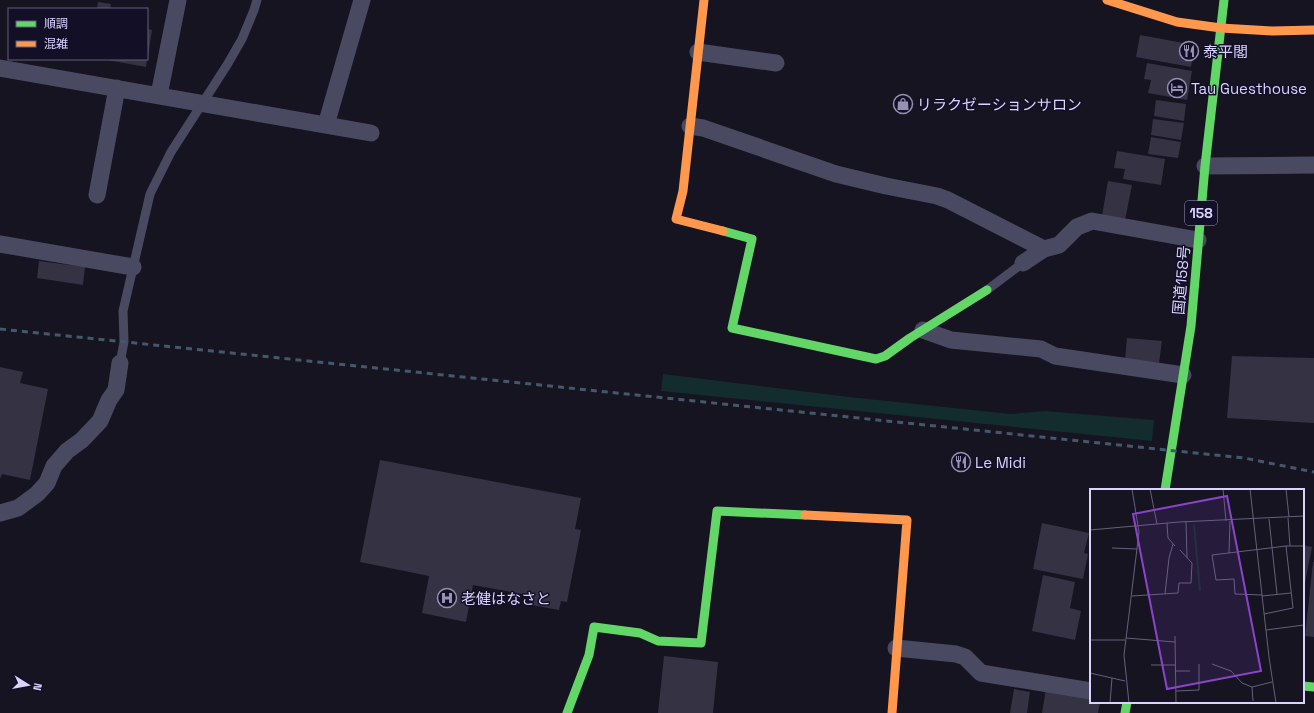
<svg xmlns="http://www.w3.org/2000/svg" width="1314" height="713" font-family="'Space Grotesk','Noto Sans JP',sans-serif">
  <rect width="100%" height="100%" fill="#161421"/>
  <!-- green -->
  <path fill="#132c2d" d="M663 374 849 397 1011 414 1045 411 1154 420 1152 441 661 391Z"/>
  <!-- building -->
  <path fill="#343243" d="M98 2 111 4 110 9H97Z
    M147 29 152 30 148 56H147Z
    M1140 35 1189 44 1194 50 1191 67 1136 57Z
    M102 59H147L146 67Z
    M1147 63 1192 71 1187 100 1148 93 1151 80 1144 79Z
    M1156 100 1186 104 1184 121 1154 116Z
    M1153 119 1184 123 1181 140 1151 135Z
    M1151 137 1181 142 1178 158 1148 154Z
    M1117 151 1165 159 1161 185 1123 179 1125 169 1114 168Z
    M1108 181 1132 185 1125 220 1102 216Z
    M39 261 85 267 83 285 37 278Z
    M1127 338 1162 341 1159 363 1125 359Z
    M1232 356 1314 358V423L1227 418Z
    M0 367 23 372 20 383 48 389 30 480 2 474 0 479Z
    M380 460 581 498 575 529 581 530 567 602 561 601 559 610 531 605 533 596 473 585 466 622 422 613 429 576 360 562Z
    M1042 523 1089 533 1084 553 1088 554 1083 579 1033 569Z
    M1303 545 1312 547 1305 583H1303Z
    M1313 562H1314V637L1305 636Z
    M1043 575 1075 582 1070 608 1081 611 1075 640 1032 631Z
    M664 656 718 662 713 713H658Z
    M1014 689 1030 692 1027 713H1010Z
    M1046 689 1091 697V702H1100L1098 713H1042Z"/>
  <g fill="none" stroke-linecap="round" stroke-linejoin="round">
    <!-- lane -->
    <path stroke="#4a4962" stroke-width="9" d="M987 290 1023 263
      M120 363 124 342 123 311 150 194 171 152 227 65 242 39 254 10 257 0"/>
    <!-- street -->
    <path stroke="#4a4962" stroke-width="17" d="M698 52 776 63
      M0 68 371 133
      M159 95 178 0
      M326 125 362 0
      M690 126 703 128 836 174 886 186 937 196 948 200 1044 249
      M1205 166 1314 165
      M97 195 117 88
      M0 244 133 267
      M1023 263 1044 249 1059 245 1077 227 1092 221 1198 240
      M923 330 951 340 1041 349 1055 356 1183 375
      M0 513 18 508 37 494 47 483 54 466 67 451 82 440 100 421 109 400 116 390 120 363
      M896 648 956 654 965 657 981 673 1091 691"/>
    <!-- fast -->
    <path stroke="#63d668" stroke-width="9" d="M723 231 752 239 732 328 876 359 885 356 910 338 987 290
      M1165 490 1191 326 1205 166 1224 0
      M1303 686 1314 687
      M567 713 589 655 594 627 640 633 658 641 701 643 717 511 805 515
      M1125 713 1127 702"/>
    <!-- slow -->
    <path stroke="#ff974d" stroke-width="9" d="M704 0 683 191 676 219 723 231
      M1107 0 1177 22 1221 28 1272 31 1314 30
      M805 515 907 520 892 713"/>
    <!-- rail -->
    <path stroke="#43596b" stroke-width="3" stroke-dasharray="6 5" stroke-linecap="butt" d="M0 329 1244 458 1314 472"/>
  </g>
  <!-- icons -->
  <defs>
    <g id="restaurant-ring" transform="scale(1)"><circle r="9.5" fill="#130f26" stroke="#9591b1" stroke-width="1.5"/><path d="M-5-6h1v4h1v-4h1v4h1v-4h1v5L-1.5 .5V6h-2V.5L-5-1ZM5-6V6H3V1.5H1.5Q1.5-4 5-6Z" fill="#9591b1"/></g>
    <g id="hotel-ring" transform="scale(1)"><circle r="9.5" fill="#130f26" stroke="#9591b1" stroke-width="1.5"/><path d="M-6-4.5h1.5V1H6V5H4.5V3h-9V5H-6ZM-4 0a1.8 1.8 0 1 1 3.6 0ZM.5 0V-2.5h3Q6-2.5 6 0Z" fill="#9591b1"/></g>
    <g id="shop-ring" transform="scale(1)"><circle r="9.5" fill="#130f26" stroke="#9591b1" stroke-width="1.5"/><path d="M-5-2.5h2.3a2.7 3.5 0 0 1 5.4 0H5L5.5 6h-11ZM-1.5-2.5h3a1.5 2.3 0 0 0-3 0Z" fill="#9591b1"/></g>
    <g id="hospital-ring" transform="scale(1)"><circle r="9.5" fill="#130f26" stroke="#9591b1" stroke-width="1.5"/><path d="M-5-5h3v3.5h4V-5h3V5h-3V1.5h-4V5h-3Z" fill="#9591b1"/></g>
  </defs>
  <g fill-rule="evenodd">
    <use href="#restaurant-ring" x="1189" y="51"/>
    <use href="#hotel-ring" x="1177" y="88"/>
    <use href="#shop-ring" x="903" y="104"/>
    <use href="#restaurant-ring" x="961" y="462"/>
    <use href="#hospital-ring" x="447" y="598"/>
  </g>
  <g text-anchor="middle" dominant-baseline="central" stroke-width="3" stroke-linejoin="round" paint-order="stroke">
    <!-- shield labels -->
    <rect fill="#130f26" stroke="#9e99be" stroke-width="1" x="1185" y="201" width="32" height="24" rx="3"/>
    <g font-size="14" font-weight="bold" fill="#d9d4ff">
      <text x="1201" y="213">158</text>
    </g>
    <!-- poi labels -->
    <g font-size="15" fill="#d9d4ff" stroke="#130f26" text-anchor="start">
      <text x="1203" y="51">泰平閣</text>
      <text x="1191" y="88">Tau Guesthouse</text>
      <text x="917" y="104">リラクゼーションサロン</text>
      <text x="975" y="462">Le Midi</text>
      <text x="461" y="598">老健はなさと</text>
    </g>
    <!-- street labels -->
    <g font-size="15" fill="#d9d4ff" stroke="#130f26">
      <text transform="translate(1181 280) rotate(-85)">国道158号</text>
    </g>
  </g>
  <!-- overview -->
  <g transform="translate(1090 489)">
    <rect width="214" height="214" fill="#161421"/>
    <path d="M105 35 111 102H109L103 36Z" fill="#132c2d"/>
    <path fill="none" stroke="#64617a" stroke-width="1" d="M60 0 67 35M133 0 136 32M160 0 179 168 186 214M196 0 199 28M198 29 200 57M179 30 187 105M96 33 97 69M77 34 78 49 85 57M0 41 89 33 214 27M22 59 47 60M139 64 140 32M75 105 79 69 83 55M172 106 145 105 144 90 126 91 122 66 196 57H214M42 107 88 104 89 94H101L102 74 90 61M172 107 201 104M174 125 203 119 196 57M176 141 214 136M85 147 86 214M36 149 85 153M0 151H35M122 175 141 182 152 194 162 198 163 212M61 176H85M85 182H100M0 184 35 192M162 198 182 193M86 202 109 201V175M20 214 22 189M39 214 34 166 49 43 42 0"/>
    <path fill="#8945c9" fill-opacity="0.15" stroke="#8945c9" stroke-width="2" d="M137 7 171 182 77 200 43 25Z"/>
    <rect width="214" height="214" fill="none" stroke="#d9d4ff" stroke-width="2"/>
  </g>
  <!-- legend -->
  <rect x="8" y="8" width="140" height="52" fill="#130f26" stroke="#625e7d"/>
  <rect x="16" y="21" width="20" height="6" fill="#63d668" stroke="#625e7d"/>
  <text x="44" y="28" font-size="12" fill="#d9d4ff">順調</text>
  <rect x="16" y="41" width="20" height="6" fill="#ff974d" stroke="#625e7d"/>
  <text x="44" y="48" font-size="12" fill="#d9d4ff">混雑</text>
  <!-- north arrow -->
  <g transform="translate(28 685) rotate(101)" stroke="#130f26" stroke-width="3" paint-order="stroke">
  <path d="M0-3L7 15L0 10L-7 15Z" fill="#d9d4ff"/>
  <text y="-6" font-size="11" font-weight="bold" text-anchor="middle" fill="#d9d4ff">N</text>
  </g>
</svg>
